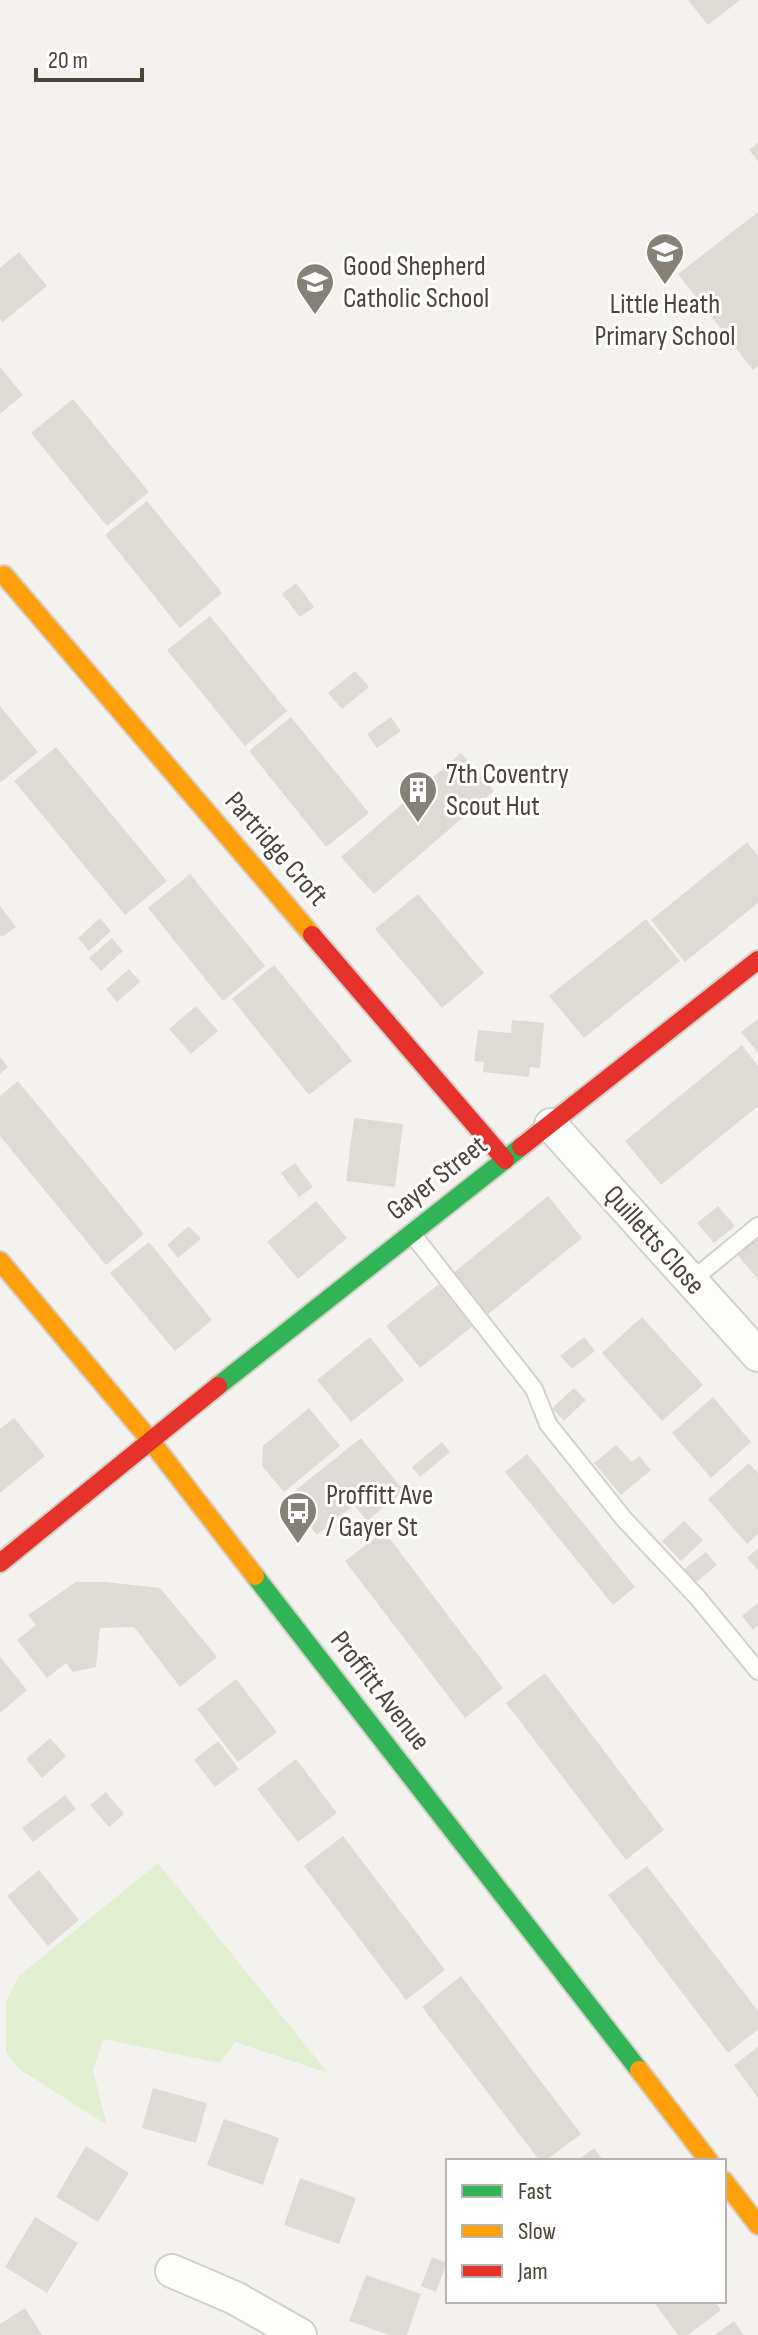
<svg xmlns="http://www.w3.org/2000/svg" width="758" height="2335" font-family="'Sofia Sans Condensed',sans-serif">
  <rect width="100%" height="100%" fill="#f4f2ee"/>
  <!-- green -->
  <path fill="#e1eecf" d="M158 1863 328 2073 235 2042 220 2063 103 2039 93 2071 107 2125 19 2069 6 2052V2001L19 1976Z"/>
  <!-- building -->
  <path fill="#dedbd6" d="M688 0H740L708 25Z
    M758 143V161L749 150Z
    M758 212V366L753 370 678 274Z
    M19 252 47 286 3 322 0 319V268Z
    M0 367 23 395 0 414Z
    M73 399 149 492 107 526 31 433Z
    M147 501 222 593 180 628 105 535Z
    M296 583 314 607 300 617 282 594Z
    M210 616 287 711 245 746 167 650Z
    M355 671 369 687 342 709 328 693Z
    M0 706 38 752 0 783Z
    M291 717 369 813 326 847 249 751Z
    M391 717 401 731 377 748 367 734Z
    M56 747 167 881 125 915 14 781Z
    M461 753 494 791 374 894 341 857Z
    M747 842 758 856V903L685 962 651 920Z
    M190 874 265 966 223 1001 148 908Z
    M418 894 484 973 442 1008 375 929Z
    M0 906 16 927 2 937 0 935Z
    M100 918 111 931 89 951 78 938Z
    M646 919 680 961 584 1038 549 996Z
    M112 938 123 951 101 971 89 958Z
    M274 965 352 1061 309 1095 232 999Z
    M129 969 140 982 117 1002 106 989Z
    M196 1006 218 1031 191 1054 169 1029Z
    M758 1019V1053L741 1032Z
    M512 1020 544 1023 540 1068 530 1067 529 1077 483 1072 484 1062 474 1061 478 1030 511 1033Z
    M742 1045 758 1066V1106L661 1185 625 1141Z
    M0 1057 8 1067 0 1074Z
    M18 1081 144 1234 106 1265 0 1136V1096Z
    M354 1118 403 1124 395 1187 346 1181Z
    M295 1163 313 1187 299 1197 281 1173Z
    M548 1196 582 1238 486 1316 452 1274Z
    M316 1201 347 1238 298 1279 267 1242Z
    M718 1206 735 1226 714 1243 697 1223Z
    M189 1226 201 1239 178 1258 167 1245Z
    M758 1233V1279L735 1252Z
    M149 1242 212 1320 175 1351 110 1273Z
    M439 1284 473 1326 420 1368 386 1326Z
    M642 1317 703 1385 662 1421 602 1353Z
    M370 1337 404 1380 351 1422 317 1380Z
    M584 1337 595 1351 572 1369 560 1356Z
    M574 1388 586 1400 564 1421 552 1408Z
    M713 1397 751 1442 711 1478 672 1433Z
    M309 1408 340 1446 284 1492 262 1466 263 1446Z
    M14 1418 45 1456 0 1493V1429Z
    M361 1438 404 1491 367 1521 354 1505 317 1535 287 1497Z
    M442 1442 450 1452 420 1477 412 1467Z
    M616 1445 632 1462 639 1456 651 1470 621 1495 594 1463Z
    M527 1454 635 1587 613 1605 505 1472Z
    M749 1463 758 1473V1534L747 1544 708 1499Z
    M684 1521 703 1540 681 1561 662 1541Z
    M384 1531 503 1688 465 1718 345 1561Z
    M758 1548V1570L747 1558Z
    M706 1552 717 1565 694 1584 683 1570Z
    M76 1582H105L160 1588 217 1657 180 1687 134 1627 100 1628 96 1667 73 1672 66 1663 47 1678 17 1640 36 1625 28 1615Z
    M758 1603V1625L753 1630 742 1616Z
    M0 1657 27 1690 0 1713Z
    M545 1673 664 1830 626 1860 506 1703Z
    M236 1679 277 1732 238 1762 197 1709Z
    M50 1738 66 1756 42 1778 26 1759Z
    M218 1741 239 1769 215 1787 194 1760Z
    M296 1759 337 1813 298 1842 257 1789Z
    M106 1792 124 1814 109 1827 90 1805Z
    M65 1795 76 1809 33 1842 22 1828Z
    M343 1836 445 1970 406 2000 304 1866Z
    M647 1866 758 2011V2029L728 2053 608 1895Z
    M39 1870 79 1920 48 1946 7 1896Z
    M461 1976 581 2134 545 2161H540L422 2007Z
    M758 2047V2098L734 2065Z
    M153 2088 207 2103 196 2143 142 2128Z
    M224 2119 279 2138 263 2185 207 2165Z
    M86 2146 129 2173 98 2222 56 2197Z
    M594 2148 604 2161H577Z
    M300 2178 356 2198 339 2244 284 2225Z
    M35 2217 78 2243 47 2293 5 2267Z
    M432 2257 447 2263 436 2292 421 2286Z
    M366 2275 421 2294 407 2335H389L349 2321Z
    M653 2301H714L721 2310 688 2335H678Z
    M25 2308 42 2335H0V2324Z
    M734 2321 744 2335H715Z"/>
  <g fill="none" stroke-linecap="round" stroke-linejoin="round">
    <!-- lane casing -->
    <g stroke="#d2d0cb" stroke-width="20">
      <path id="lane" d="M413 1235 534 1389 548 1424 624 1519 697 1597 758 1671
        M691 1281 758 1226"/>
    </g>
    <!-- street casing -->
    <g stroke="#d2d0cb" stroke-width="36">
      <path id="street" d="M551 1125 758 1355
        M172 2271 235 2298 300 2335"/>
    </g>
    <!-- fast casing -->
    <g stroke="#d3cfc5" stroke-width="22">
      <path id="fast" d="M218 1386 521 1147
        M255 1576 639 2070"/>
    </g>
    <!-- slow casing -->
    <g stroke="#d3cfc5" stroke-width="22">
      <path id="slow" d="M4 575 312 935
        M0 1261 150 1440 255 1576
        M639 2070 709 2161
        M724 2181 758 2225"/>
    </g>
    <!-- jam casing -->
    <g stroke="#d3cfc5" stroke-width="22">
      <path id="jam" d="M312 935 505 1160
        M521 1147 758 960
        M0 1563 218 1386"/>
    </g>
    <!-- lane -->
    <use href="#lane" stroke="#fdfdfc" stroke-width="16"/>
    <!-- street -->
    <use href="#street" stroke="#fdfdfc" stroke-width="32"/>
    <!-- fast -->
    <use href="#fast" stroke="#30b455" stroke-width="18"/>
    <!-- slow -->
    <use href="#slow" stroke="#ff9f0a" stroke-width="18"/>
    <!-- jam -->
    <use href="#jam" stroke="#e5322d" stroke-width="18"/>
  </g>
  <!-- icons -->
  <defs>
    <g id="school-pin" transform="scale(2)"><path d="M0 17L-7.5 6A9.5 9.5 0 1 1 7.5 6Z" fill="#868178" stroke="#fff"/><path d="M0-5L7-2L0 1L-7-2ZM-4 1L0 2.5L4 1V4Q0 6-4 4Z" fill="#fff"/></g>
    <g id="building-pin" transform="scale(2)"><path d="M0 17L-7.5 6A9.5 9.5 0 1 1 7.5 6Z" fill="#868178" stroke="#fff"/><path d="M-4-6H4V6H1V3H-1V6H-4ZM-2.5-4.3h1.7v1.8h-1.7ZM.8-4.3h1.7v1.8H.8ZM-2.5-1h1.7V.8h-1.7ZM.8-1h1.7V.8H.8Z" fill="#fff"/></g>
    <g id="bus-pin" transform="scale(2)"><path d="M0 17L-7.5 6A9.5 9.5 0 1 1 7.5 6Z" fill="#868178" stroke="#fff"/><path d="M-5-6H5V4H4V6H2V4H-2V6H-4V4H-5ZM-3.5-4V0h7V-4ZM-3.5 1.2v1.5H-2V1.2ZM2 1.2v1.5H3.5V1.2Z" fill="#fff"/></g>
  </defs>
  <g fill-rule="evenodd">
    <use href="#school-pin" x="665" y="252"/>
    <use href="#school-pin" x="315" y="282"/>
    <use href="#building-pin" x="418" y="790"/>
    <use href="#bus-pin" x="298" y="1511"/>
  </g>
  <g text-anchor="middle" dominant-baseline="central" stroke-width="6" stroke-linejoin="round" paint-order="stroke">
    <!-- poi labels -->
    <g font-size="28" fill="#4b4439" stroke="#fff" text-anchor="start">
      <text x="343" y="266">Good Shepherd<tspan x="343" dy="32">Catholic School</tspan></text>
      <text x="665" y="304" text-anchor="middle">Little Heath<tspan x="665" dy="32">Primary School</tspan></text>
      <text x="446" y="774">7th Coventry<tspan x="446" dy="32">Scout Hut</tspan></text>
      <text x="326" y="1495">Proffitt Ave<tspan x="326" dy="32">/ Gayer St</tspan></text>
    </g>
    <!-- street labels -->
    <g font-size="28" fill="#4b4439" stroke="#fff">
      <text transform="translate(276 849) rotate(49)">Partridge Croft</text>
      <text transform="translate(437 1178) rotate(-38)">Gayer Street</text>
      <text transform="translate(654 1240) rotate(48)">Quilletts Close</text>
      <text transform="translate(380 1691) rotate(52)">Proffitt Avenue</text>
    </g>
  </g>
  <!-- legend -->
  <rect x="446" y="2159" width="280" height="144" fill="#ffffff" stroke="#b7b4b0" stroke-width="2"/>
  <rect x="462" y="2185" width="40" height="12" fill="#30b455" stroke="#b7b4b0" stroke-width="2"/>
  <text x="518" y="2199" font-size="24" fill="#4b4439">Fast</text>
  <rect x="462" y="2225" width="40" height="12" fill="#ff9f0a" stroke="#b7b4b0" stroke-width="2"/>
  <text x="518" y="2239" font-size="24" fill="#4b4439">Slow</text>
  <rect x="462" y="2265" width="40" height="12" fill="#e5322d" stroke="#b7b4b0" stroke-width="2"/>
  <text x="518" y="2279" font-size="24" fill="#4b4439">Jam</text>
  <!-- scale -->
  <path d="M36 68v12h106v-12" fill="none" stroke="#4b4439" stroke-width="4"/>
  <text x="48" y="68" font-size="24" fill="#4b4439" stroke="#ffffff" stroke-width="6" paint-order="stroke">20 m</text>
</svg>
